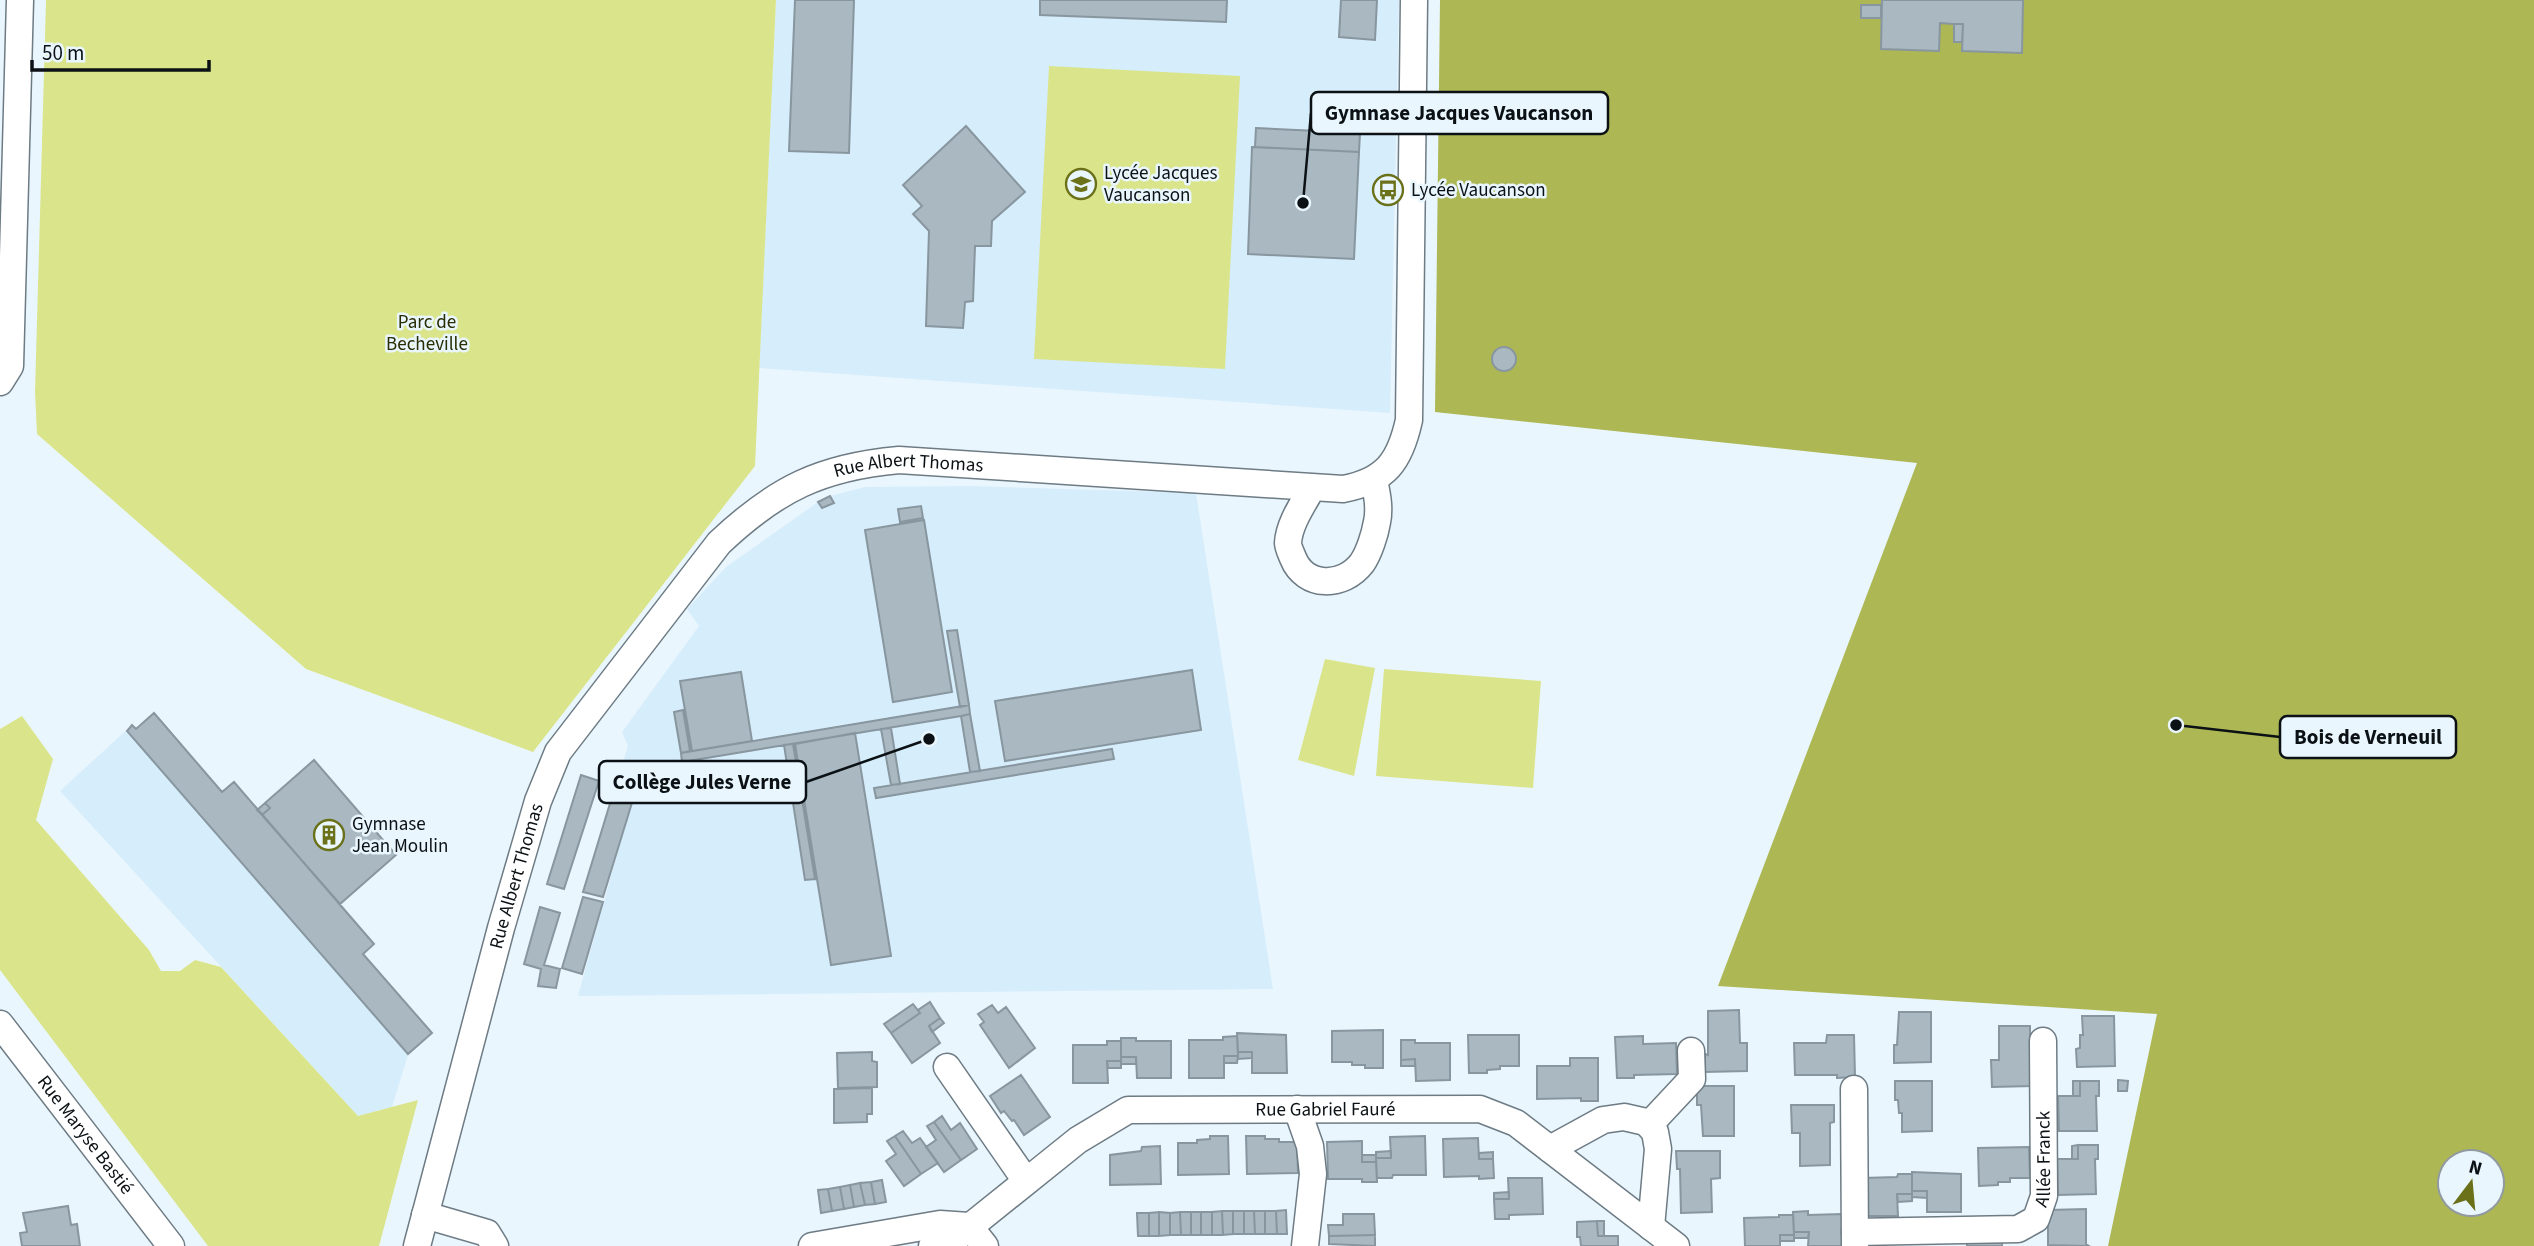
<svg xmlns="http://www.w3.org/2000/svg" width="2534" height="1246" font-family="'Source Sans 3',sans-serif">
  <rect width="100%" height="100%" fill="#eaf6fe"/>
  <!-- built -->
  <path fill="#d6edfb" d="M776 0H1399L1390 413 759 368Z
    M970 486 1196 493 1273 989 578 996 634 793 615 787 628 746 622 732 699 626 687 609 726 567 818 502 830 496 865 487Z
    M154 713 222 792 234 782 340 904 374 944 363 954 432 1033 408 1055 392 1107 358 1116 60 791 132 725 136 729Z"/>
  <!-- green -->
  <path fill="#dae58b" d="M46 0H776L755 466 533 752 306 669 37 434 35 392Z
    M1049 66 1240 76 1225 369 1034 359Z
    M1325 659 1375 668 1354 776 1298 760Z
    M1384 669 1541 681 1533 788 1376 776Z
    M22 716 53 759 36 820 149 950 161 971H180L195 960 221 967 358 1116 418 1100 379 1246H208L0 970V729Z"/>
  <!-- forest -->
  <path fill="#adb754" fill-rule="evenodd" d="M1440 0H2534V1246H2108L2157 1014 1718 986 1917 463 1435 412ZM2450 1162H2492V1204H2450Z"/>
  <!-- building -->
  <path fill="#a9b8c1" stroke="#88969f" stroke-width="2" d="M795 0H854L849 153 789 151Z
    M1040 0H1227L1226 22 1040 15Z
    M1341 0H1377L1375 40 1339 37Z
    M1882 0H2023L2022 53 1962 51 1963 24H1954L1940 23 1939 51 1881 49Z
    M1861 5H1881V18H1861Z
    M1954 24H1963L1962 42H1954Z
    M966 126 1025 192 992 221 991 246H975L973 301 965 302 963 328 926 326 929 231 913 214 922 206 903 185Z
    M1256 128 1360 133 1359 152 1255 147Z
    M1252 147 1359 152 1354 259 1248 254Z
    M1492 359a12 12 0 1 1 24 0a12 12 0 1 1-24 0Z
    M830 496 834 503 822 508 818 502Z
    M921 506 923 518 900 522 898 509Z
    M924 520 952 692 893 702 865 530Z
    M957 630 969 705 960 707 947 631Z
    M1192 670 1201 730 1005 761 995 701Z
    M741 672 752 741 692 751 680 681Z
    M969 705 970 714 961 716 682 762 681 753Z
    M683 710 690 751 681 753 674 712Z
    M154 713 222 792 234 782 374 944 363 954 432 1033 408 1054 127 731 132 725 136 729Z
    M970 714 980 771 970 772 961 716Z
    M891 728 900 784 891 785 881 729Z
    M855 733 891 956 831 965 795 744Z
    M793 744 815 879 805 880 784 745Z
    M1112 749 1114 759 876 798 874 788Z
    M314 760 396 855 340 904 262 815 270 808 265 803Z
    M581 775 599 781 564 889 547 884Z
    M615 787 635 793 603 897 583 892Z
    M265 803 270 808 262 815 257 810Z
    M583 897 603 902 582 974 562 968Z
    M540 907 560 913 544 965 560 969 556 988 538 986 541 969 524 964Z
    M930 1002 940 1018 929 1026 940 1043 912 1063 891 1033 920 1013 918 1010Z
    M913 1004 920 1013 891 1033 884 1024Z
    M992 1005 998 1013 1006 1007 1035 1048 1009 1068 980 1025 984 1022 978 1014Z
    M1739 1010 1740 1043H1747V1071L1705 1072V1054L1708 1055V1011Z
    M1899 1012H1931V1062L1894 1063V1045H1897Z
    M2082 1016H2114L2115 1066 2077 1067 2076 1049 2080 1048V1035H2083Z
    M940 1018 944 1023 932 1032 929 1026Z
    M1999 1026H2030V1069H2034V1086L1992 1087 1991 1060H1999Z
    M1383 1030V1068H1365V1065H1352V1062H1332V1031Z
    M1237 1033 1286 1035 1287 1073H1252V1052H1238Z
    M1468 1035H1519V1066H1500V1069L1487 1070V1073H1469Z
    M1827 1035H1854L1855 1077 1837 1078V1075H1795L1794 1043H1826Z
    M1237 1036 1238 1056H1224V1078H1189V1040H1223V1037Z
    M1643 1036V1044L1676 1043 1677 1074 1634 1075V1078H1617L1615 1037Z
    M1121 1038H1136V1041H1171V1078H1137L1136 1057H1121Z
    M1401 1040H1415V1043H1450V1080L1416 1081 1415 1059 1401 1060Z
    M1107 1041H1121V1061H1107L1108 1083H1073V1045H1107Z
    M872 1052V1061L877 1062V1087L838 1088 837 1053Z
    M1238 1052H1252V1058L1238 1059Z
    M1224 1056H1238L1237 1063H1224Z
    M1121 1057H1136V1064H1121Z
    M1570 1058H1598V1101H1581V1098L1537 1099V1066H1570Z
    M1415 1059V1066H1401V1060Z
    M1107 1061H1121V1068H1108Z
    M1021 1075 1050 1117 1024 1135 1014 1120 1012 1121 1004 1111 1001 1113 990 1096Z
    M2118 1080 2128 1081 2127 1091H2118Z
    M1895 1081H1932V1131L1902 1132V1113H1899L1898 1100H1895Z
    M2073 1081H2080V1096H2073Z
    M2080 1081H2099V1096H2096L2097 1131H2059L2058 1096H2080Z
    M1697 1086H1734V1136H1703L1701 1105H1697Z
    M872 1088V1114H867V1122L834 1123V1089Z
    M1791 1105H1834V1122L1830 1123V1165L1800 1166V1133H1792Z
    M942 1116 951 1130 960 1123 977 1149 961 1160 934 1122Z
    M934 1122 961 1160 944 1172 926 1147 936 1140 927 1126Z
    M903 1131 912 1143 920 1138 938 1163 921 1174 895 1136Z
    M895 1136 921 1174 904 1186 886 1161 896 1154 887 1141Z
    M1210 1136H1228L1229 1174 1178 1175V1143H1197V1140L1210 1139Z
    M1246 1136H1265V1139H1279V1142H1297L1298 1173 1247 1174Z
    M1425 1136 1426 1175H1393L1392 1178H1377L1376 1158H1391L1390 1137Z
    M1478 1138 1479 1159H1493L1494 1178 1479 1179V1176L1444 1177 1443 1139Z
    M1362 1141V1162H1376L1377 1182H1362V1179H1328L1327 1142Z
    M2078 1145V1159H2072V1146Z
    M2078 1145H2098V1159H2095L2096 1194 2058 1195 2057 1159H2078Z
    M1160 1146 1161 1184 1110 1185V1155L1141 1151 1142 1147Z
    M2029 1147 2030 1178H2010V1182H1998V1185L1979 1186 1978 1148Z
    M1391 1151V1158H1376V1152Z
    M1676 1151H1720V1178L1711 1179 1712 1212 1681 1213 1680 1169H1677Z
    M1493 1152V1159H1479V1153Z
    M1362 1155H1376V1162H1362Z
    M1912 1172 1961 1174V1212H1927V1191H1912Z
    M1898 1174H1912V1194H1897L1898 1216H1864L1863 1178 1897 1177Z
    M1508 1178H1542L1543 1214 1509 1215V1219H1495L1494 1199H1509Z
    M882 1180 886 1202 875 1204 871 1182Z
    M871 1182 875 1204 865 1205 860 1183Z
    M860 1183 865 1205 854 1207 850 1185Z
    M850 1185 854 1207 844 1209 840 1187Z
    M840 1187 844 1209 832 1211 828 1189Z
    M828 1189 832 1211 821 1213 818 1190Z
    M1912 1191H1927V1198L1912 1197Z
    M1509 1192V1199H1494V1193Z
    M1897 1194H1912V1201L1898 1202Z
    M68 1206 71 1225 77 1224 80 1246H22L20 1233 27 1232 23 1213Z
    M2086 1209V1244L2089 1246 2048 1245V1210Z
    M1286 1210 1287 1234H1277L1276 1211Z
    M1222 1211H1233V1234L1223 1235Z
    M1222 1211 1223 1235H1212V1212Z
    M1233 1211H1244V1234H1233Z
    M1244 1211H1254L1255 1234H1244Z
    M1254 1211H1265V1234H1255Z
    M1265 1211H1276L1277 1234H1265Z
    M1808 1211V1215L1842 1214 1843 1246H1808L1809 1232H1794L1793 1212Z
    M1159 1212V1236H1149V1213Z
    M1159 1212 1170 1213V1235L1159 1236Z
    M1180 1212 1181 1235H1170V1213Z
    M1180 1212H1191V1235H1181Z
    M1191 1212H1201V1235H1191Z
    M1201 1212H1212V1235H1201Z
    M1137 1213H1149V1236H1138Z
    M1343 1214H1374L1375 1235 1329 1236 1328 1225H1343Z
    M1779 1215H1793L1794 1235H1780V1246H1745L1744 1218 1779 1217Z
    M1597 1221H1604V1236H1598Z
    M1597 1221 1598 1236H1618V1246H1581L1580 1237H1577V1222Z
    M1794 1232H1809L1808 1238H1794Z
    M1375 1235V1246L1329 1244V1236Z
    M1780 1235H1794V1241H1780Z
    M1967 1242H2002V1246H1967Z"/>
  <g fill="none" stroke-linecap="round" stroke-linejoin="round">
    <!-- minor casing -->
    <g stroke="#6d7b84" stroke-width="29">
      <g id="minor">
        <path d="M0 382 10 366 20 0"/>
        <path d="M1312 488C1303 504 1289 524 1288 543 1288 547 1291 553 1293 558 1305 588 1343 588 1362 563 1369 553 1375 534 1377 522 1380 508 1377 494 1374 480"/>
        <path id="s1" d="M0 1024 171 1246"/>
        <path d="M947 1067 1026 1181"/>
        <path d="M1854 1089 1855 1246"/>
        <path d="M1297 1109 1310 1146 1313 1174 1305 1246"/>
        <path d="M1649 1125 1692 1079 1691 1051"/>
        <path d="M1550 1149 1603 1120 1624 1117 1646 1122 1655 1132 1658 1149 1651 1227"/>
        <path d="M425 1215 487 1233 495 1246"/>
        <path d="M969 1226 985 1246"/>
        <path id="s2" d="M1855 1232 2018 1229 2036 1219 2044 1196 2043 1041"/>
        <path id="s3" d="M417 1246 501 928 538 801 558 752 719 543C776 489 821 467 899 460L1343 489C1386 481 1400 461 1409 420L1414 0"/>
        <path d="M812 1246 940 1224 969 1226"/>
        <path id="s4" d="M932 1246 951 1242 1078 1140 1128 1110 1480 1109 1516 1123 1676 1246"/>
      </g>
    </g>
    <!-- minor -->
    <use href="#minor" stroke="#fff" stroke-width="26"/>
  </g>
  <!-- icons -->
  <defs>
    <g id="school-ring" transform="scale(1.575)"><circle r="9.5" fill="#eaf6fe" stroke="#6a7119" stroke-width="1.5"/><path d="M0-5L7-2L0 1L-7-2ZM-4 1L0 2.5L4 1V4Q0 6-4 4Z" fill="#6a7119"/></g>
    <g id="bus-ring" transform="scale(1.575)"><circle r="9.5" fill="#eaf6fe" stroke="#6a7119" stroke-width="1.5"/><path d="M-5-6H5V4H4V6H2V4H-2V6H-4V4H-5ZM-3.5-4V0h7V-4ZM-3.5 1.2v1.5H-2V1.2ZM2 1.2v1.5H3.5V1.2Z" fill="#6a7119"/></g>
    <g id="building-ring" transform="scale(1.575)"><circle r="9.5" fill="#eaf6fe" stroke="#6a7119" stroke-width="1.5"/><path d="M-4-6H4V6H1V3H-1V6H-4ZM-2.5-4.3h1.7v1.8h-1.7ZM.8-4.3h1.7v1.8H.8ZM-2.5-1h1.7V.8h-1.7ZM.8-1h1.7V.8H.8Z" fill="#6a7119"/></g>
  </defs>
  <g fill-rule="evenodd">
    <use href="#school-ring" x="1081" y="184"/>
    <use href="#bus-ring" x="1388" y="190"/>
    <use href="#building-ring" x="329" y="835"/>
  </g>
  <g text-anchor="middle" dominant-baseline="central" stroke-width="5" stroke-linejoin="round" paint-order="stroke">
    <!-- poi labels -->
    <g font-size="19" fill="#0b1114" stroke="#eaf6fe" text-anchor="start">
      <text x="1104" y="173">Lycée Jacques<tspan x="1104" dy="22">Vaucanson</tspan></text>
      <text x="1411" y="190">Lycée Vaucanson</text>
      <text x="352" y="824">Gymnase<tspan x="352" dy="22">Jean Moulin</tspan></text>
    </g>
    <!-- park labels -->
    <g font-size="19" fill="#292d02" stroke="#eaf6fe">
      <text x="427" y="322">Parc de<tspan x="427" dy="22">Becheville</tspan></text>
    </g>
    <!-- street labels -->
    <g font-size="19" fill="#0b1114" stroke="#eaf6fe">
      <text stroke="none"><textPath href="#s3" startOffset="990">Rue Albert Thomas</textPath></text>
      <text stroke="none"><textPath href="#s3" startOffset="383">Rue Albert Thomas</textPath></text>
      <text stroke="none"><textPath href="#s4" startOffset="438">Rue Gabriel Fauré</textPath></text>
      <text stroke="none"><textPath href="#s1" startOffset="140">Rue Maryse Bastié</textPath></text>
      <text stroke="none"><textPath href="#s2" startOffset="245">Allée Franck</textPath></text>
    </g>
  </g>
  <!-- callouts -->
  <path fill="none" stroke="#0b1114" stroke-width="2.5" d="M1303 203L1311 113M2176 725L2280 737M929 739L806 782"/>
  <g fill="#0b1114" stroke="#eaf6fe" stroke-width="2.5">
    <circle cx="1303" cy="203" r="7"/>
    <circle cx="2176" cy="725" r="7"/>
    <circle cx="929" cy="739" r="7"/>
  </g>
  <g fill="#eaf6fe" stroke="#0b1114" stroke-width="2.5">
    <rect x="1311" y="92" width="297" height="42" rx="7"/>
    <rect x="2280" y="716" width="176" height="42" rx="7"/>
    <rect x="599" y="761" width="207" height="42" rx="7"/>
  </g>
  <g font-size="21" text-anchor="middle" font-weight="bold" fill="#0b1114">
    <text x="1459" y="120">Gymnase Jacques Vaucanson</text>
    <text x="2368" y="744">Bois de Verneuil</text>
    <text x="702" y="789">Collège Jules Verne</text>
  </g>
  <!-- north arrow -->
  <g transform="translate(2471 1183) rotate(16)"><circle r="33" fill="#eaf6fe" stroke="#919aa0" stroke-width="2"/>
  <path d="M0-5L12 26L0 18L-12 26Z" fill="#6a7119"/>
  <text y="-10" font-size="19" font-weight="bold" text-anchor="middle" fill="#0b1114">N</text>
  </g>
  <!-- scale -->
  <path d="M32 60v10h177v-10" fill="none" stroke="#0b1114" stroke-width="3.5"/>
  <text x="42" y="60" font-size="21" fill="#0b1114" stroke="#eaf6fe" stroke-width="5" paint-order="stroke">50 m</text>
</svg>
